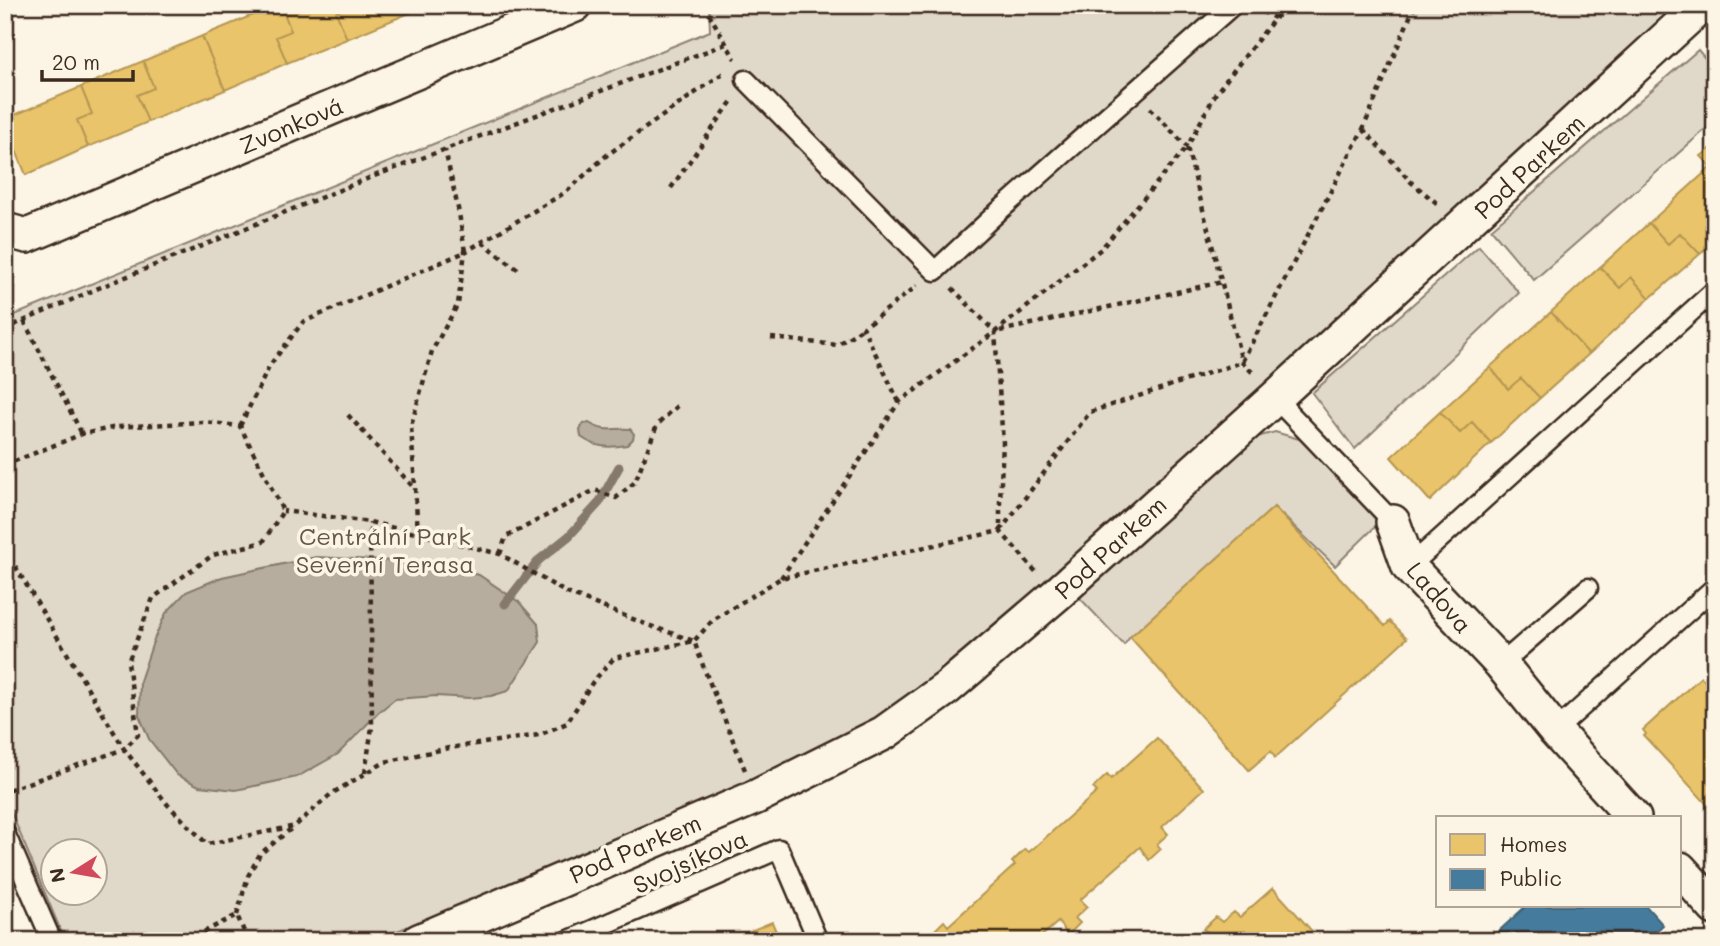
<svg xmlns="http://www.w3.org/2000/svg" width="1720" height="946" font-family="Mali,sans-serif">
  <rect width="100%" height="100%" fill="#fcf5e5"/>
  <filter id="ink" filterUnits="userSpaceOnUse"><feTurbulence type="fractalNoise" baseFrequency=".0143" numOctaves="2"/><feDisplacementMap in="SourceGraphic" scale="14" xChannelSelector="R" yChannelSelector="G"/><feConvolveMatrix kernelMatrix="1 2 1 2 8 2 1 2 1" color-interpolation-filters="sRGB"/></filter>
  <g filter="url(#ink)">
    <!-- green -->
    <path fill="#e0d8c8" stroke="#8e8173" stroke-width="2" fill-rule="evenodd" d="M709 5H1685L1079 556 884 717 734 791 373 941H65L5 798V319L710 31ZM52 852H94V894H52Z
      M1698 50 1715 70V121L1534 280 1491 229Z
      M1479 246 1519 293 1355 449 1312 393Z
      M1275 432 1306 441 1379 523 1335 566 1274 507 1130 637 1124 645 1078 596 1250 439Z"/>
    <!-- water -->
    <path fill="#b7ad9e" stroke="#85796b" stroke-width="2" d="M589 423C607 434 613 427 630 429L634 434 633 439 627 445C609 448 596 448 581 437L580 430 583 424Z
      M316 557 414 562 479 575 519 602 538 624 540 642 508 691 491 696 470 698 436 696 395 699 379 712 338 754 297 777 236 790 199 786 177 775 149 739 139 715 140 681 154 639 166 613 186 592 222 577Z"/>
    <!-- homes -->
    <path fill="#e9c46a" stroke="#b59653" stroke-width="2" d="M277 5H281L291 31 276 37 287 63 225 90 202 36Z
      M281 5H351L336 12 347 39 287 63 276 37 291 31Z
      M351 5H423L424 7 347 39 336 12Z
      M202 36 225 90 148 122 137 95 154 88 143 61Z
      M143 61 154 88 137 95 148 122 88 147 77 120 92 114 81 87Z
      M81 87 92 114 77 120 88 147 26 175 5 124V119Z
      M1715 145V171L1701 156Z
      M1711 167 1715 171V240L1700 254 1680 233 1668 244 1649 223Z
      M1649 223 1668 244 1680 233 1700 254 1650 298 1631 277 1620 288 1600 267Z
      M1600 267 1620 288 1631 277 1650 298 1589 354 1551 312Z
      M1551 312 1589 354 1540 398 1521 378 1508 389 1490 367Z
      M1490 367 1508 389 1521 378 1540 398 1491 443 1472 422 1460 433 1440 412Z
      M1440 412 1460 433 1472 422 1491 443 1430 501 1391 457Z
      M1274 507 1385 626 1390 621 1407 638 1275 758 1271 751 1249 770 1130 637Z
      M1701 677 1705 681 1707 678 1715 686V813L1644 736 1646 734 1643 730Z
      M1157 738 1204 789 1162 827 1168 834 1157 844 1161 849 1149 860 1140 847 1080 900 1087 907 1075 918 1080 923 1068 935 1058 922 1036 941H932L934 938 930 935 944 921 948 926 1015 865 1012 862 1025 849 1029 852 1097 792 1093 788 1107 775 1111 779Z
      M1273 888 1320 940 1214 941 1217 938 1203 929 1216 917 1222 922 1234 912 1240 917Z
      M772 922 780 941H726Z"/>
    <!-- public -->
    <path fill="#457b9d" stroke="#426377" stroke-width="2" d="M1526 906H1646L1663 925 1646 941H1488Z"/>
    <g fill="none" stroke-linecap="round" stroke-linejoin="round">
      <!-- stream -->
      <path stroke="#85796b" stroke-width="9" d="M505 604 539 560 569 536 599 503 619 467"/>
      <!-- service casing -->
      <g stroke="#3b2a1e" stroke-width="23">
        <path id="service" d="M746 80 935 271 998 212 1233 5
          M1275 398 1393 522
          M1409 567 1715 290
          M1501 664 1588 588
          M1555 731 1715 587
          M5 833 52 941
          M567 941 779 849 818 941"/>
      </g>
      <!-- minor casing -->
      <g stroke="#3b2a1e" stroke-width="38">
        <path id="minor" d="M5 230 27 236 575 5
          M1393 522 1409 567 1501 664 1555 731 1634 818
          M1680 869 1715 908
          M419 941 756 797 884 733 947 688 1056 595 1275 398 1702 5"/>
      </g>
      <!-- path -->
      <path stroke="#3b2a1e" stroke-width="4.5" stroke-dasharray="5 5" stroke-linecap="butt" d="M704 5 735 59
        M1275 18 1290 5
        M1150 108 1187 147 1216 93 1275 18 1255 8
        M1363 129 1411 182 1439 205
        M671 188 734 98
        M482 242 519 270
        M952 288 995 332 1003 443 1000 501V531
        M24 321 82 434
        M5 329 101 287 374 176 726 44
        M1000 331 1222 282
        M771 338 837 345 863 328
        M899 402 863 328 917 286
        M348 415 415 489
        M240 426 270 365 303 322 465 252 459 213 445 150
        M5 465 82 434 117 427 203 422 240 426 283 511 263 542 213 555 153 598 128 662 138 735 124 749 168 805 207 844 295 826 331 794 385 762 449 748 539 735 567 723 592 683 614 658 694 641 648 625 567 593 500 554 370 522 283 511
        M1000 531 1090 412 1242 362 1363 129 1415 5
        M418 533 411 426 432 351 458 304 465 252 566 192 607 155 722 74 725 75
        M5 549 124 749 5 791
        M500 554 506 537 595 490 616 498 635 482 657 425 677 406
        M781 578 899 402 995 332 1101 249 1187 147 1242 362 1254 374
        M745 770 705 671 694 641 713 620 781 578 1000 531 1037 573
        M365 773 372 727 370 522
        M237 915 248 876 260 854 292 828
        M186 941 237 915 248 941"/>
      <!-- service -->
      <use href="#service" stroke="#fcf5e5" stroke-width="18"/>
      <!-- minor -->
      <use href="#minor" stroke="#fcf5e5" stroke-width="33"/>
    </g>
  </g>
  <g text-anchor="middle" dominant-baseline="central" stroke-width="7" stroke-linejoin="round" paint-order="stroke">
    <!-- street labels -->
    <g font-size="24" fill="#3b2a1e" stroke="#fcf5e5">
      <text transform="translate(291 125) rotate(-23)">Zvonková</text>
      <text transform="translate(1529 166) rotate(-43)">Pod Parkem</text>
      <text transform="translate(1110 547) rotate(-42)">Pod Parkem</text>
      <text transform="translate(1440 597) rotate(49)">Ladova</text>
      <text transform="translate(635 848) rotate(-23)">Pod Parkem</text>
      <text transform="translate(690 861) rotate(-24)">Svojsíkova</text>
    </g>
    <!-- park labels -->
    <g font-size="24" fill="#645648" stroke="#fcf5e5">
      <text x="385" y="535">Centrální Park<tspan x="385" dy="28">Severní Terasa</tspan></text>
    </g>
  </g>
  <!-- margin -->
  <rect width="1720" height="946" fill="none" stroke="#fcf5e5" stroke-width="28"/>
  <rect x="14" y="14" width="1692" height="918" fill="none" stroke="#3b2a1e" stroke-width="2.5" filter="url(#ink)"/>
  <!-- legend -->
  <rect x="1436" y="816" width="245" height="91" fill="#fcf5e5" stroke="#afa495" stroke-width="2"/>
  <rect x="1450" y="834" width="35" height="21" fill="#e9c46a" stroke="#afa495" stroke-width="2"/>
  <text x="1500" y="852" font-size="21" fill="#3b2a1e">Homes</text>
  <rect x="1450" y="869" width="35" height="21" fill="#457b9d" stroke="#afa495" stroke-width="2"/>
  <text x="1500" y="886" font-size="21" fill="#3b2a1e">Public</text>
  <!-- north arrow -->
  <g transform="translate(74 872) rotate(259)"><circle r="33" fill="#fcf5e5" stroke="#afa495" stroke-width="2"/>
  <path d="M0-5L12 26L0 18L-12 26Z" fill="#d1495b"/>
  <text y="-10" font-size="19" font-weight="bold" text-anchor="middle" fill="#3b2a1e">N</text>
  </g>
  <!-- scale -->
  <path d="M42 70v10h91v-10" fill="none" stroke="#3b2a1e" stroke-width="3.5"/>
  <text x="52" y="70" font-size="21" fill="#3b2a1e" stroke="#fcf5e5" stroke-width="5" paint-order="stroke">20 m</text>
</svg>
